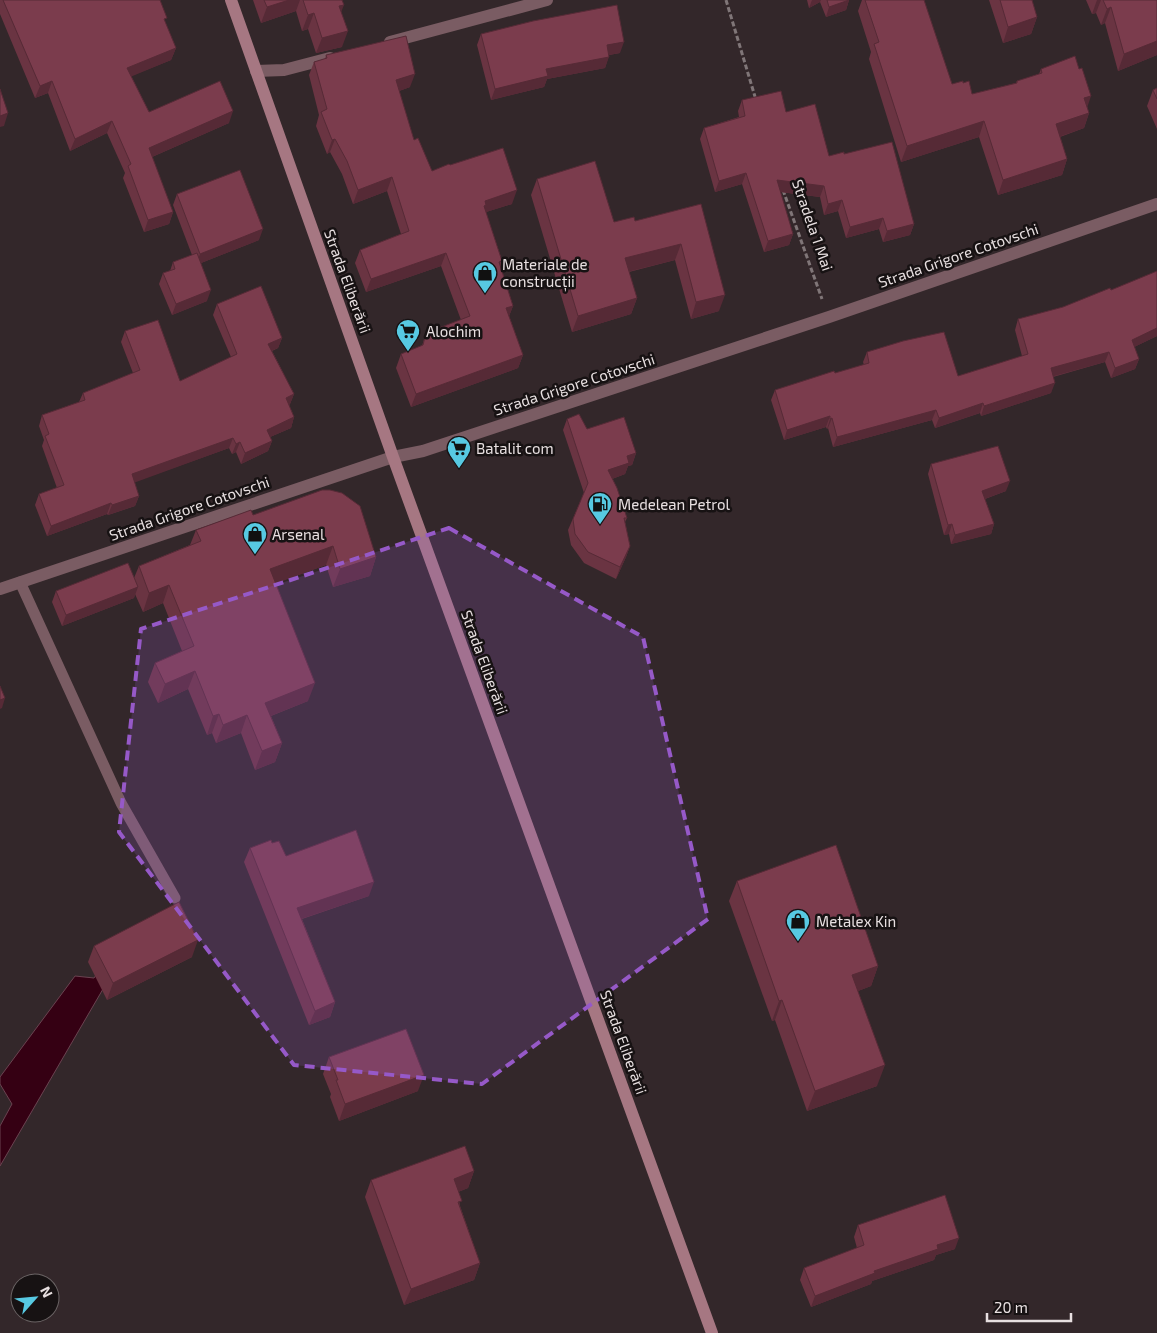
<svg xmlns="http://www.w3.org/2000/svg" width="1157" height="1333" font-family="'Exo 2',sans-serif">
  <rect width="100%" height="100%" fill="#33272a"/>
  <!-- water -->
  <path fill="#350013" stroke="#6b4351" d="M122 939 103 989 0 1166V1126L12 1104 0 1084V1077L75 976 94 978Z"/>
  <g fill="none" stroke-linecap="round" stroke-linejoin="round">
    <!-- path -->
    <path stroke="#807678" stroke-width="3" stroke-dasharray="5 2.5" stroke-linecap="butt" d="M726 0 756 100
      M783 190 822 299"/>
    <!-- service -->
    <path stroke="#7a5c63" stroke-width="11" d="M20 582 121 803 175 898"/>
    <!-- minor -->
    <path stroke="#7a5c63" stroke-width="12" d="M390 42 547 0
      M256 71 284 70 330 58
      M393 457 423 451 829 317 1157 204"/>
    <!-- tertiary -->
    <path stroke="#7a5c63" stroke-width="12" d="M0 589 393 457"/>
    <!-- secondary -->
    <path stroke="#a67782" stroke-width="12" d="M231 0 393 457 712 1333"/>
  </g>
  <!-- wall -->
  <path fill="#6a3442" d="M0 0H160L165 22 176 48 171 60 131 76 149 112 229 123 152 157 173 212 169 224 144 232 123 178 125 173 107 133 70 151 48 93 35 98 0 14Z
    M253 0H342L341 12 342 47 316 53 308 29 302 31 296 11 261 23Z
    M807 0H849L846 10 826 17 820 2 809 8Z
    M862 0H924L952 84 963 83 972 94 1016 83 1017 81 1039 74 1041 69 1087 107 1089 113 1084 128 1060 137 1067 159 1062 175 998 195 979 137 901 162 869 59 871 52 858 11Z
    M989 0H1032L1037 17 1031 34 1003 43Z
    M1086 0H1157V55L1118 71 1105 23 1101 25 1096 13 1092 14Z
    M481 34 620 53 609 55 605 68 547 79 544 87 491 100 477 45Z
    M326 55 410 87 399 91 414 140 432 171 450 165 512 204 486 212 502 261 501 267 513 306 509 316 523 355 518 368 411 407 396 368 401 354 422 346 426 333 461 320 441 266 366 292 355 263 360 250 401 234 387 191 353 204 342 174 330 152 327 154 316 126 319 115 309 75 314 62 325 59Z
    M1157 88V129L1147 106 1153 90Z
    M742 100 786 112 829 156 844 154 914 224 910 235 883 242 879 229 846 238 838 211 824 215 820 197 780 192 793 234 789 245 764 252 742 184 715 192 700 139 704 128 739 117 738 111Z
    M537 179 614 222 635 221 701 204 719 311 691 319 675 260 629 272 637 298 631 314 572 332 531 195Z
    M177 194 259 240 201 263 207 301 172 315 159 284 163 273 170 271 173 262 192 255 173 205Z
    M1111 290 1157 336 1134 347 1139 359 1135 369 1111 378 1105 362 1053 377 1051 393 981 416 980 413 935 428 932 420 833 447 828 428 827 429 826 427 784 440 771 400 775 390 864 365 863 362 867 352 958 376 1022 356 1015 330 1018 319 1063 307Z
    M217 304 282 338 278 348 272 351 294 394 290 404 289 405 294 417 291 428 270 437 272 441 268 451 241 464 236 452 232 454 229 448 134 482 139 496 135 506 108 515 107 514 47 536 35 505 39 494 57 488 42 446 44 440 39 426 42 415 79 402 83 393 133 373 121 342 125 331 180 381 231 357 213 315Z
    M567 419 636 453 632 465 628 466 625 474 612 479 627 518 625 522 630 546 626 557 616 579 584 563 571 545 568 530 584 493 563 430Z
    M931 464 1006 491 985 499 994 524 991 534 951 544 949 534 944 535 928 474Z
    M253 515 376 557 370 576 333 587 326 565 276 583 308 701 271 716 282 743 275 762 255 770 241 733 216 743 212 733 207 735 188 689 158 703 148 682 155 663 182 651 163 603 143 612 135 594 134 598 62 626 52 602 56 591 134 578 139 566 190 545 196 530Z
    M272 843 286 856 369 896 302 919 335 1002 330 1017 309 1025 244 862 250 848Z
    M737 881 878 966 871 986 858 991 877 1086 807 1111 775 1020 772 1021 729 901Z
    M94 946 192 957 107 1000 88 962Z
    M329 1057 418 1091 339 1121 330 1097 331 1094 323 1074Z
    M474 1171 468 1188 458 1192 460 1206 480 1263 474 1280 404 1305 365 1197 371 1180Z
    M858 1225 955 1249 936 1255 934 1260 872 1281 871 1284 811 1307 800 1280 804 1268 857 1248 854 1237Z"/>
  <!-- shaded-wall -->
  <path fill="#562a36" d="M289 0H300L296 11 261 23 267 7Z
    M812 0H821L820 2 809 8Z
    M849 0 846 10 826 17 829 7Z
    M1097 0H1101L1096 13 1092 14Z
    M344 5 338 20 339 6Z
    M1111 7 1105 23 1101 25 1107 9Z
    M314 13 308 29 302 31 308 15Z
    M1037 17 1031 34 1003 43 1008 27Z
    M348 31 342 47 316 53 322 38Z
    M1157 41V55L1118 71 1124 54Z
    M624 42 620 53 603 56 607 45Z
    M176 48 171 60 123 80 127 68Z
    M609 57 605 68 547 79 544 87 491 100 495 89 546 69Z
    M415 74 410 87 391 94 396 80Z
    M52 81 48 93 35 98 40 86Z
    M1091 96 1086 111 1084 98Z
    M233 111 229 123 145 160 149 148Z
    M8 113 4 126 0 127V116Z
    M1089 113 1084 128 1050 140 1056 124Z
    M112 121 107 133 70 151 75 139Z
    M984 121 979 137 901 162 907 146Z
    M335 139 330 152 327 154 332 140Z
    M1067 159 1062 175 998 195 1003 180Z
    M746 173 742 184 715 192 719 181Z
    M392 177 387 191 353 204 358 190Z
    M777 180 824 186 820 197 773 191Z
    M517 190 512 204 483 213 485 201Z
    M842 200 838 211 824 215 828 204Z
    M173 212 169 224 144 232 148 220Z
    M883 218 879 229 846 238 850 227Z
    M914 224 910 235 883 242 887 231Z
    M263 229 259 240 196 265 200 254Z
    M793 234 789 245 764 252 768 241Z
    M681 244 675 260 619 274 625 258Z
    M446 253 441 266 366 292 371 279Z
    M211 290 207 301 172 315 176 304Z
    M725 295 719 311 691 319 696 302Z
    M637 298 631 314 572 332 578 316Z
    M513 306 508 319 506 308Z
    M1157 328V336L1128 350 1132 340Z
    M282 338 278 348 264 354 268 344Z
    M1109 352 1105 362 1047 378 1051 368Z
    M523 355 518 368 411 407 416 394Z
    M1139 359 1135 369 1111 378 1115 368Z
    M1055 383 1051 393 981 416 984 406Z
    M294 394 290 404 282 408 286 398Z
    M983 403 980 413 935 428 939 418Z
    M936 410 932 420 833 447 837 437Z
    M830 416 826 427 784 440 787 430Z
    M294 417 291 428 263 440 267 430Z
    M832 418 828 428 827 429 830 419Z
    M233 438 229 448 128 485 132 474Z
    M272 441 268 451 241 464 245 453Z
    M240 442 236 452 232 454 236 444Z
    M636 453 632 465 628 466 625 474 604 482 608 470 627 456Z
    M1010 481 1006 491 979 501 982 491Z
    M139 496 135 506 108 515 112 505Z
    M111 503 107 514 47 536 51 526Z
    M952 524 949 534 944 535 948 525Z
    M994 524 991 534 951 544 955 535Z
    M333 546 326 565 263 588 270 569Z
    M630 546 626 557 616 579 620 567Z
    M376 557 370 576 333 587 340 569Z
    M169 585 163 603 143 612 149 593Z
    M138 587 134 598 62 626 66 615Z
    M195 671 188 689 158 703 165 684Z
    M315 683 308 701 258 721 265 703Z
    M5 698 2 708 0 709V700Z
    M219 714 212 733 207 735 213 716Z
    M247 715 241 733 216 743 223 725Z
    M282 743 275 762 255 770 262 751Z
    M374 882 369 896 292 922 297 908Z
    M198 940 192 957 107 1000 113 983Z
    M878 966 871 986 845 996 852 975Z
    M782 1000 775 1020 772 1021 779 1001Z
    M335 1002 330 1017 309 1025 315 1011Z
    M885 1065 877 1086 807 1111 815 1091Z
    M424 1075 418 1091 339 1121 345 1104Z
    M474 1171 468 1188 448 1196 454 1179Z
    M959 1238 955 1249 936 1255 934 1260 872 1281 871 1284 811 1307 815 1296 937 1245Z
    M480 1263 474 1280 404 1305 411 1289Z"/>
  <!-- building -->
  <path fill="#7b3c4d" stroke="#562a36" d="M3 0H160L167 18 164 19 176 48 127 68 149 112 220 81 233 111 149 148 173 212 148 220 128 166 131 164 112 121 75 139 52 81 40 86Z
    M264 0H289L267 7Z
    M303 0H342L344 5 339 6 348 31 322 38 314 13 308 15Z
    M827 0H849L829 7Z
    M865 0H924L952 84 963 81V83L969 81 972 94 1017 83V81L1042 73 1041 69 1075 56 1079 69 1082 68 1091 96 1084 98 1089 113 1056 124 1067 159 1003 180 984 121 907 146 874 44 879 42Z
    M1000 0H1032L1037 17 1008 27Z
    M1103 0H1157V41L1124 54 1111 7 1107 9Z
    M617 5 624 42 607 45 609 57 546 69 548 76 495 89 481 34 533 21Z
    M406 36 415 74 396 80 414 140 418 138 432 171 449 164 450 165 503 148 517 190 485 201 486 205 484 206 502 261 499 262 513 306 506 308 523 355 416 394 401 354 423 345 426 333 470 316 446 253 371 279 360 250 409 231 392 177 358 190 347 161 335 139 332 140 321 112 327 109 314 62 327 58 326 55Z
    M1157 88V99L1153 90Z
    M0 89 8 113 0 116Z
    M781 91 786 112 815 104 829 156 844 152V154L892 142 914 224 887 231 883 218 850 227 842 200 828 204 824 186 777 180 793 234 768 241 746 173 719 181 704 128 745 116 742 100Z
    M595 161 614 222 634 217 635 221 701 204 725 295 696 302 681 244 625 258 637 298 578 316 537 179Z
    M240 170 263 229 200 254 177 194Z
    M197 253 211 290 176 304 163 273 175 269 173 262Z
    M1157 271V328L1132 340 1139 359 1115 368 1109 352 1051 368 1055 383 984 406 983 403 939 418 936 410 837 437 832 418 830 419V416L787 430 775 390 834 371 835 373 869 363 867 352 903 341 944 332 958 376 1028 354 1018 319 1063 307 1110 288 1111 290Z
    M261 286 282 338 268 344 294 394 286 398 294 417 267 430 272 441 245 453 240 442 236 444 233 438 132 474 139 496 112 505 111 503 51 526 39 494 64 485 45 436 49 434 42 415 85 400 83 393 140 370 125 331 158 320 180 381 237 354 217 304Z
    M579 414 587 429 624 417 636 453 627 456 629 463 608 470 617 488 627 518H624L630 546 620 567 588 552 575 534 573 519 588 483 567 419Z
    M998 446 1010 481 982 491 994 524 955 535 952 524 948 525 931 464Z
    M322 490H330L342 493 360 506 376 557 340 569 333 546 270 569 315 683 265 703 282 743 262 751 247 715 223 725 219 714 213 716 195 671 165 684 155 663 194 646 169 585 149 593 139 566 201 541 196 530 251 510 253 515Z
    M128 563 138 587 66 615 56 591Z
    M0 686 5 698 0 700Z
    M356 830 374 882 297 908 335 1002 315 1011 250 848 271 840 272 843 279 841 286 856Z
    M836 845 878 966 852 975 885 1065 815 1091 782 1000 779 1001 737 881Z
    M179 902 198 940 113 983 94 946Z
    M406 1029 424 1075 345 1104 336 1080H338L329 1057Z
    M465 1146 474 1171 454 1179 462 1201 458 1202 480 1263 411 1289 371 1180Z
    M945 1195 959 1238 937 1245 938 1249 874 1271 875 1273 815 1296 804 1268 864 1245 858 1225Z"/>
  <!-- marked area -->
  <path fill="#9659c8" fill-opacity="0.2" stroke="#9659c8" stroke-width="4" stroke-dasharray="10 6" stroke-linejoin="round" d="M449 528 643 637 708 919 482 1084 294 1065 119 832 141 629Z"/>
  <!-- icons -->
  <defs>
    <g id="shop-pin" transform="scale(1.25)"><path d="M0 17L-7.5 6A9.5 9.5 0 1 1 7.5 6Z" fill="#57c9e2" stroke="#171213"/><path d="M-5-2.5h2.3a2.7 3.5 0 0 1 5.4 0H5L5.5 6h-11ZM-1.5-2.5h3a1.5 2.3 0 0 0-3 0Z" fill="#111"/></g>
    <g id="supermarket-pin" transform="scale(1.25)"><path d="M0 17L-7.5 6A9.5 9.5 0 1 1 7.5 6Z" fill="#57c9e2" stroke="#171213"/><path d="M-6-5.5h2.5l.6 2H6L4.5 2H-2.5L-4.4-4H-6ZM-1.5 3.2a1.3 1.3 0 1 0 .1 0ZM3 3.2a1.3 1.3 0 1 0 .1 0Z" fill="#111"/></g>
    <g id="fuel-pin" transform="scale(1.25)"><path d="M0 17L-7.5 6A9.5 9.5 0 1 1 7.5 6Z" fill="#57c9e2" stroke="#171213"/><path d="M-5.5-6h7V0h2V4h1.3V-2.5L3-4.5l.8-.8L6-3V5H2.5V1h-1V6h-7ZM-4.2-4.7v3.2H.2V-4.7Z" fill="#111"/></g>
  </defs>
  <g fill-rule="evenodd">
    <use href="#shop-pin" x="485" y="273"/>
    <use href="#supermarket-pin" x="408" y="331"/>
    <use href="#supermarket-pin" x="459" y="448"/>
    <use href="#fuel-pin" x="600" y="504"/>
    <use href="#shop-pin" x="255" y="534"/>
    <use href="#shop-pin" x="798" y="921"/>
  </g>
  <g text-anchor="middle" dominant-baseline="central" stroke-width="5" stroke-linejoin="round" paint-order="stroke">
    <!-- street labels -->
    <g font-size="15" fill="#e8e0e1" stroke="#171213">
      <text transform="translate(813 225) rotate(71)">Stradela 1 Mai</text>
      <text transform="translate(958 255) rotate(-19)">Strada Grigore Cotovschi</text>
      <text transform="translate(348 281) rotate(70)">Strada Eliberării</text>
      <text transform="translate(574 384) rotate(-18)">Strada Grigore Cotovschi</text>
      <text transform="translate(189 508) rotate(-19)">Strada Grigore Cotovschi</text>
      <text transform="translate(485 662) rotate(70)">Strada Eliberării</text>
      <text transform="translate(624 1042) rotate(70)">Strada Eliberării</text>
    </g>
    <!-- poi labels -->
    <g font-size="15" fill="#e8e0e1" stroke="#171213" text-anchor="start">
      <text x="502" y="264">Materiale de<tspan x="502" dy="17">construcții</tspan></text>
      <text x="426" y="331">Alochim</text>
      <text x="476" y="448">Batalit com</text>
      <text x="618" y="504">Medelean Petrol</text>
      <text x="272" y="534">Arsenal</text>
      <text x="816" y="921">Metalex Kin</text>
    </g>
  </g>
  <!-- north arrow -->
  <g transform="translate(35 1298) rotate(63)"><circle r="24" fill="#171213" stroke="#6b6465"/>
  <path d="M0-4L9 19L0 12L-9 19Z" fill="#57c9e2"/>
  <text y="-8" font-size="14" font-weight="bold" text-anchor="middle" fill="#e8e0e1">N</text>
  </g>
  <!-- scale -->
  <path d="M987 1313v8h84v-8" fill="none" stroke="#e8e0e1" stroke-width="2.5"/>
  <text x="994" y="1313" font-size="15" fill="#e8e0e1" stroke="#171213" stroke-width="4" paint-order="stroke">20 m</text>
</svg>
